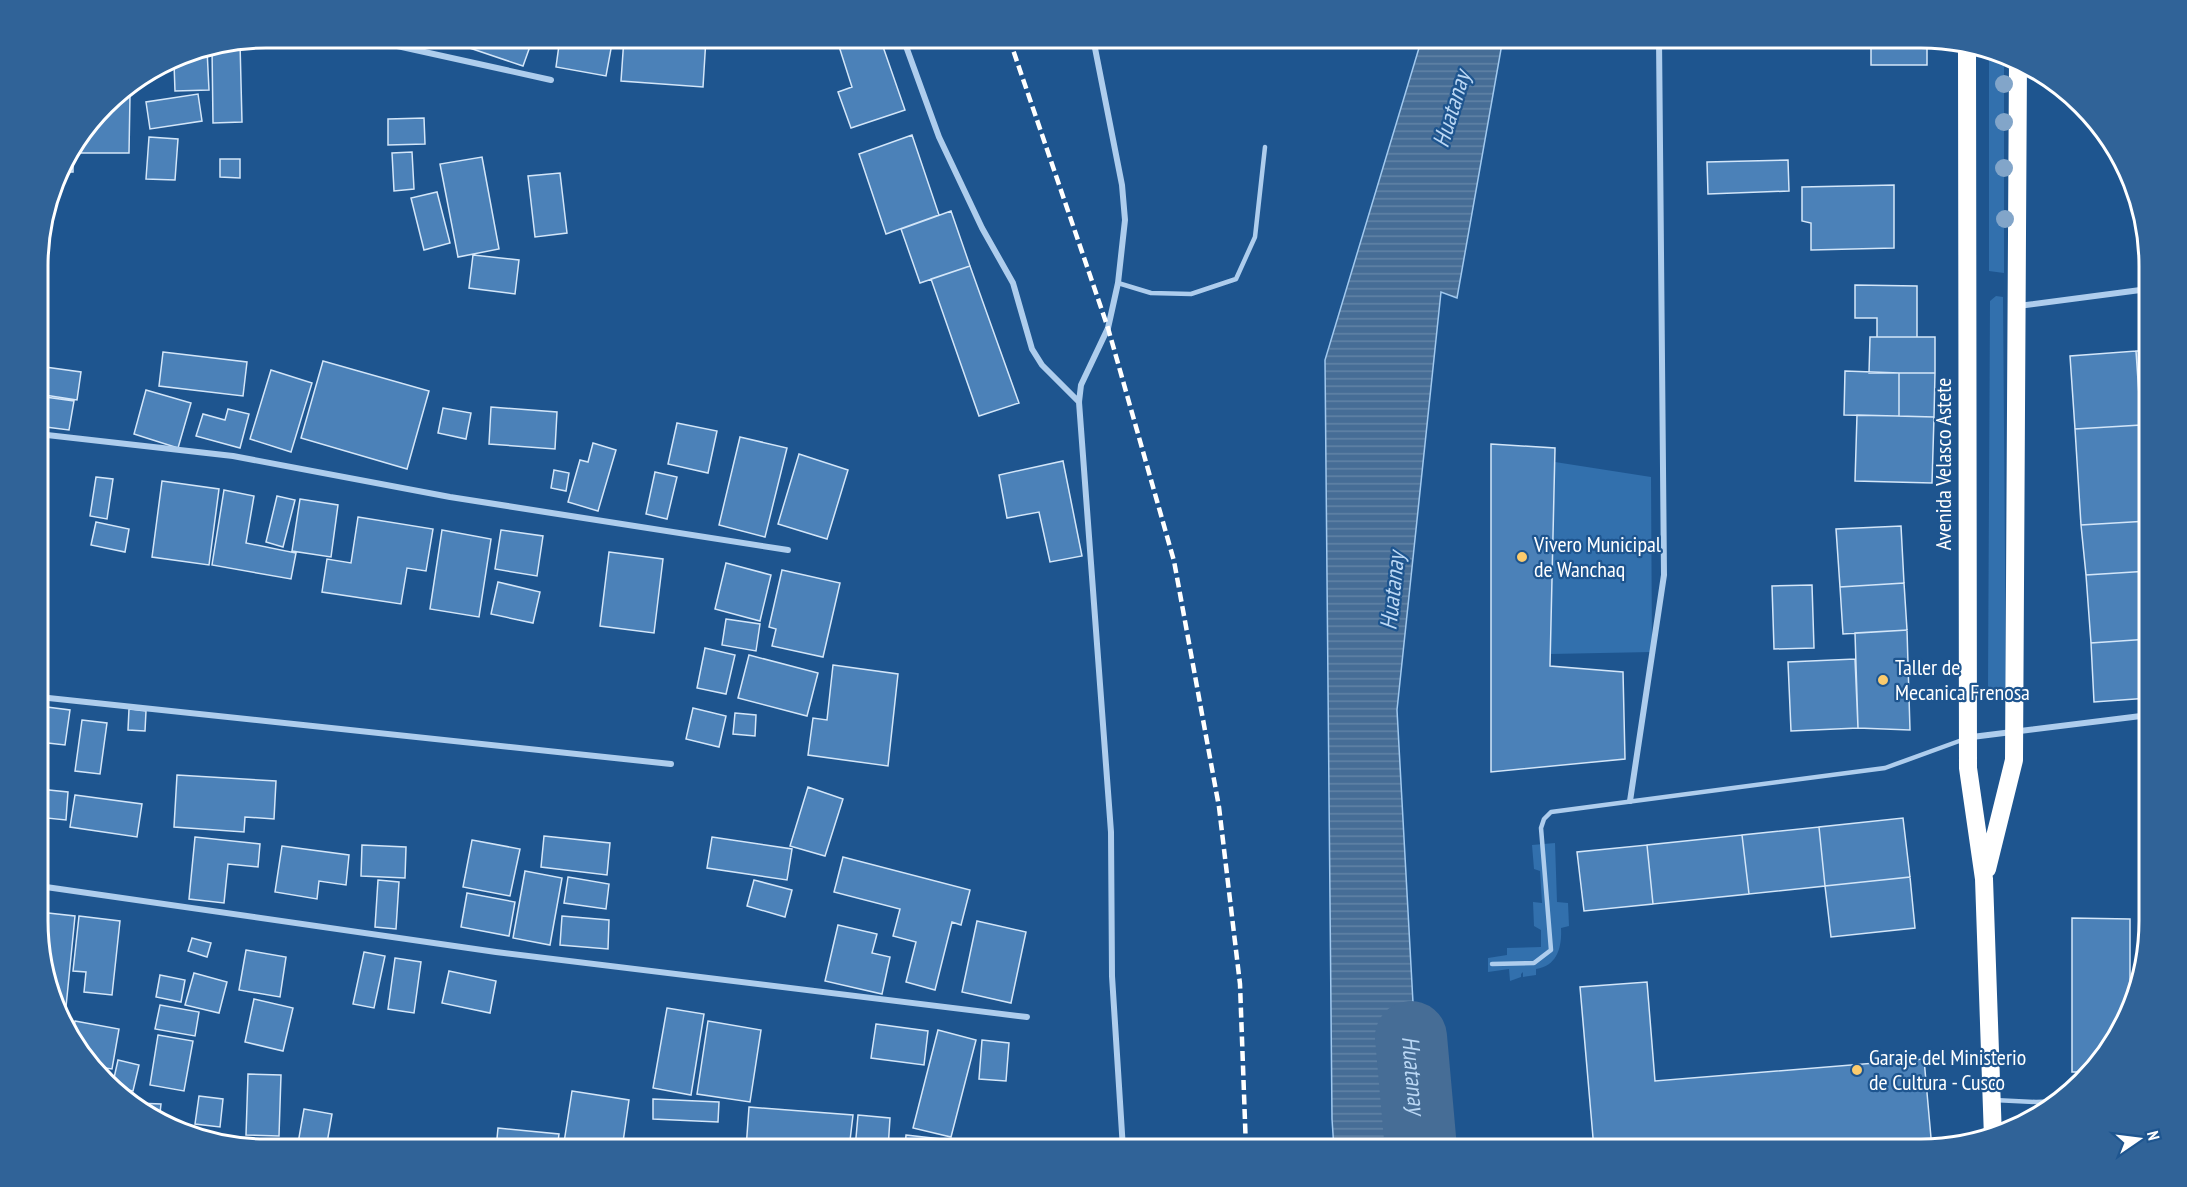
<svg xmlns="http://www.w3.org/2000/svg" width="2187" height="1187" font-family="'PT Sans Narrow',sans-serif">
  <defs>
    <pattern id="water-rules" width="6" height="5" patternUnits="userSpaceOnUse" patternTransform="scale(1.5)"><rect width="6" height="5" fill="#466d96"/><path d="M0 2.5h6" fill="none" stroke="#6283a6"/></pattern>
  </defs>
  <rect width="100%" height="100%" fill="#1e558f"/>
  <!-- green -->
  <path fill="#3270ad" d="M1989 53 2004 57V273L1989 271Z
    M1996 296 2003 297 2006 690 1997 694 1988 686 1990 301Z
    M1555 462 1651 477 1652 652 1550 654Z
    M1555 843 1557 902 1568 903 1569 926 1561 928C1562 946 1558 966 1536 969V975L1523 977V972L1521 974V977L1510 981 1509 969 1488 972V958L1507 955V948L1541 947V930L1534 926 1533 902 1542 903 1540 871 1534 869 1532 845Z"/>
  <!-- water -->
  <path fill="url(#water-rules)" stroke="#a1c9ef" stroke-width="1.5" d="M1422 38H1503L1457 298 1441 292 1397 710 1421 1149H1334L1332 1119 1325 360Z"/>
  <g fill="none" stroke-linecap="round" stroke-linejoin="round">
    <!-- river -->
    <path stroke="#466d96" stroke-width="72" id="s1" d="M1411 1037 1421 1149"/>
  </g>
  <!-- building -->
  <path fill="#4b81b8" stroke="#d3e6f9" stroke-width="1.5" d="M440 38H533L523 66Z
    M560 38H613L606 76 556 67Z
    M624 38H706L703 87 621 81Z
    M845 38H880L905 110 851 128 838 92 852 87 837 40Z
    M1811 38H1853V43H1811Z
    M1871 38 1927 39V65H1871Z
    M240 43 242 122 213 123 212 48Z
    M207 49 209 90 175 91 174 63H166L179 55Z
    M198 94 202 121 150 129 146 102Z
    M115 95H130L129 153H73V172H59L61 165Z
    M424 118 425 144 388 145V119Z
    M912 135 939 215 886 234 859 154Z
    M149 137 178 139 175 180 146 179Z
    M412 152 414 189 394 191 392 153Z
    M482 157 499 249 458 257 440 164Z
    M220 159H240V178L220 177Z
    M1788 160 1789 191 1708 194 1707 162Z
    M560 173 567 233 535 237 528 176Z
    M1894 185V248L1811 250V223L1802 221V187Z
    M437 192 450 243 424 250 411 198Z
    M951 211 970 266 920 283 901 229Z
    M473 255 519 260 515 294 469 288Z
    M970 266 1019 403 979 416 931 279Z
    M1855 285 1917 286V337H1877V318H1855Z
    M1870 337H1935V373H1869Z
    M2136 351 2141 425 2075 429 2070 356Z
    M2136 351H2148V424L2141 425Z
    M163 352 247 362 243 396 159 386Z
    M323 361 429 391 407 469 301 438Z
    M38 366 81 372 77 400 38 394Z
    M271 370 312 383 291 452 250 439Z
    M1845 371 1899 373V416L1844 415Z
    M1899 373H1935L1934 417 1899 416Z
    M146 390 191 403 178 448 134 434Z
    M38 396 74 401 69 430 38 426Z
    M491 407 557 412 555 449 489 444Z
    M443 408 471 413 466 439 438 433Z
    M228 409 249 414 240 448 196 436 203 414 225 420Z
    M1857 415 1934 417 1932 483 1855 481Z
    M677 423 717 431 708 473 668 464Z
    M2141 425 2148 521 2081 525 2075 429Z
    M740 437 787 448 765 537 719 525Z
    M593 443 616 450 598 511 568 502 580 460 588 462Z
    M1491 444 1555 448 1550 666 1623 672 1625 759 1491 772Z
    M799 454 848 470 827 539 778 524Z
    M1063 461 1082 556 1050 562 1039 512 1007 518 999 475Z
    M554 470 569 473 566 491 551 488Z
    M655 472 677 477 667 519 646 514Z
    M96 477 113 479 107 519 90 516Z
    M162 481 219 489 209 565 152 557Z
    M224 490 254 496 246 543 296 553 291 579 212 565Z
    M277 496 295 500 283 547 266 542Z
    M300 499 338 505 331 557 292 551Z
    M358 517 433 529 426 571 407 568 401 604 322 592 327 559 351 563Z
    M2148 521 2149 571 2086 575 2081 525Z
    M96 522 129 529 125 552 91 545Z
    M1901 526 1904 583 1840 587 1836 529Z
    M442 530 491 539 479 617 430 609Z
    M501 530 543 536 537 576 495 569Z
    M609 552 663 559 654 633 600 626Z
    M726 563 771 575 760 621 715 609Z
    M782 570 840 583 823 657 772 646 776 629 769 627Z
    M2149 571V639L2091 643 2086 575Z
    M498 582 540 592 533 623 491 614Z
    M1904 583 1907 630 1843 634 1840 587Z
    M1812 585 1814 648 1774 649 1772 586Z
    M726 619 760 624 756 651 722 645Z
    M1907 630 1910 730 1858 728 1855 633Z
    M2149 639V698L2094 702 2091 643Z
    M705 648 735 655 726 694 697 688Z
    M749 655 818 673 807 716 738 698Z
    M1855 659 1858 728 1791 731 1788 662Z
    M833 665 898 674 888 766 808 755 813 718 827 720Z
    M39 706 70 710 65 745 39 742Z
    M693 708 726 716 719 747 686 739Z
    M129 709 146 711 145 731 128 730Z
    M735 713 756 715 755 736 733 734Z
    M82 720 107 723 100 774 75 771Z
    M177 775 276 781 274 819 245 817 244 832 174 827Z
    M808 787 843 799 825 856 790 846Z
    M39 789 68 792 66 820 47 818 45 843H39Z
    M75 795 142 804 137 837 70 827Z
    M1903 818 1910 877 1825 886 1819 827Z
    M1819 827 1825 886 1749 894 1742 835Z
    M1742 835 1749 894 1653 904 1647 845Z
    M544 836 610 843 607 875 541 867Z
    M195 837 260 844 258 867 228 864 224 903 189 899Z
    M712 837 792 849 787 880 707 868Z
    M472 840 520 849 510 896 463 887Z
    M362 845 406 847 405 878 361 876Z
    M1647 845 1653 904 1584 911 1577 852Z
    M282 846 349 855 346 885 319 881 317 899 275 892Z
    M843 857 970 890 961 925 952 922 935 990 906 982 916 942 893 936 900 909 834 892Z
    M525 871 562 878 550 945 513 938Z
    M568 877 609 884 606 909 564 903Z
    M1910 877 1915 928 1831 937 1825 886Z
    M378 880 399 882 396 929 375 927Z
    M754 880 792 890 785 917 747 906Z
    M467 893 515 902 509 936 461 927Z
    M39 912 75 916 65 1017 40 951Z
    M79 916 120 921 112 995 84 992 86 972 73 971Z
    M562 916 609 920 608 949 560 945Z
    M2072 918 2130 919V1004L2126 1022 2092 1072H2072Z
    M977 921 1026 932 1011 1003 962 992Z
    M838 925 877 934 872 953 890 957 882 994 825 981Z
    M192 938 211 943 207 957 188 951Z
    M246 950 286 957 280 997 239 990Z
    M364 952 385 956 374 1008 353 1004Z
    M395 958 421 962 414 1013 388 1009Z
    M449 971 496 981 490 1013 442 1003Z
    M194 973 227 982 219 1013 185 1005Z
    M160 975 185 980 181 1002 156 997Z
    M1647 982 1655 1081 1924 1059 1932 1149H1594L1580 987Z
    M254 999 293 1008 283 1051 245 1042Z
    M160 1005 199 1012 195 1036 155 1029Z
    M667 1008 704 1014 691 1095 653 1088Z
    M75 1021 119 1029 112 1069 92 1066 76 1048 72 1037Z
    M708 1021 761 1030 750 1102 697 1094Z
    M876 1024 928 1031 924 1065 871 1058Z
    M938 1030 976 1040 951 1137 913 1128Z
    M158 1035 193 1041 184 1091 150 1085Z
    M982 1040 1009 1043 1006 1081 979 1079Z
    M118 1060 139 1065 133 1091 112 1087Z
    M248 1074 281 1075 279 1136 246 1135Z
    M113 1090 127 1091V1100L116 1093Z
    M572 1091 629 1100 622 1149H563Z
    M199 1096 223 1099 220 1127 195 1124Z
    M653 1099 719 1102 718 1122 653 1119Z
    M136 1103 161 1104 159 1122 136 1107Z
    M749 1107 853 1115 849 1149H746Z
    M304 1109 332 1114 326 1149H297Z
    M858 1115 890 1118 888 1149H855Z
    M498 1128 559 1134 557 1149H496Z
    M906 1135 941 1139 940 1149H905Z"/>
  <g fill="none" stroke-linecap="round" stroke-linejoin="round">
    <!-- lane -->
    <path stroke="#aecded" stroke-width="4.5" d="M1118 283 1151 293 1191 294 1236 279 1255 237 1265 147
      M1492 964 1534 963 1551 950 1541 828 1544 819 1551 812 1885 768 1962 740
      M1994 1100 2036 1102 2060 1101"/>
    <!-- street -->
    <path stroke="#aecded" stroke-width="6" d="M361 38 551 80
      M903 38 939 137 982 228 1013 283 1032 349 1042 365 1079 402
      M1093 38 1122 185 1125 220 1118 283 1108 328 1081 385 1079 402 1111 832 1112 976 1123 1149
      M2018 306 2148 289
      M38 434 233 456 450 497 788 550
      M39 697 671 764
      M1972 737 2149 715
      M1630 801 1664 575 1659 38
      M39 886 496 952 1027 1017"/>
    <!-- highway -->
    <path stroke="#fff" stroke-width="18" d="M1967 48 1968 768 1984 879 1993 1138
      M1987 869 2014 760 2018 60"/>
    <!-- rail -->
    <path stroke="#fff" stroke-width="4.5" stroke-dasharray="10 4.5" stroke-linecap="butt" d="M1009 38 1108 328 1174 561 1219 807 1240 984 1246 1149"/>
  </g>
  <!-- trees -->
  <g fill="#82a5c9">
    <circle cx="2004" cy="84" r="9"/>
    <circle cx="2004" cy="122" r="9"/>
    <circle cx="2004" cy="168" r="9"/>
    <circle cx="2005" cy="219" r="9"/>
  </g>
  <!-- markers -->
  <g fill="#fbcb6d" stroke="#1e558f" stroke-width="2">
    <circle cx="1522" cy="557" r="6"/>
    <circle cx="1883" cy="680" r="6"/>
    <circle cx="1857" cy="1070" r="6"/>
  </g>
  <g text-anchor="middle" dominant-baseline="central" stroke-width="4.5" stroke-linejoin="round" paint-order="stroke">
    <!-- street labels -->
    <g font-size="22" fill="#fff" stroke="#1e558f">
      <text transform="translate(1943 464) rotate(-90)">Avenida Velasco Astete</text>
    </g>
    <!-- poi labels -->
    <g font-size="22" fill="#fff" stroke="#1e558f" text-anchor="start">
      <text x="1534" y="544">Vivero Municipal<tspan x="1534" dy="25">de Wanchaq</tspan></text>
      <text x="1895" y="667">Taller de<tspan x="1895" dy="25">Mecanica Frenosa</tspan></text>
      <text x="1869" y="1057">Garaje del Ministerio<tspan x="1869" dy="25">de Cultura - Cusco</tspan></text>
    </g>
    <!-- water labels -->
    <g font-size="24" font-style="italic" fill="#bad7f4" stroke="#1e558f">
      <text transform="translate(1451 109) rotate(-73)">Huatanay</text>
      <text transform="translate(1392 591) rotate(-84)">Huatanay</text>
      <text stroke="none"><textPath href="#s1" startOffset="38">Huatanay</textPath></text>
    </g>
  </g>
  <!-- crop -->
  <path d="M0 0H2187V1187H0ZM266 48H1921A218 218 0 0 1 2139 266V921A218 218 0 0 1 1921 1139H266A218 218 0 0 1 48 921V266A218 218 0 0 1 266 48Z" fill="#306398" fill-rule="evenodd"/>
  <path fill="none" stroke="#fff" stroke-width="3" d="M266 48H1921A218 218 0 0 1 2139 266V921A218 218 0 0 1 1921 1139H266A218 218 0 0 1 48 921V266A218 218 0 0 1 266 48Z"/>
  <!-- north arrow -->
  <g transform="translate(2139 1139) rotate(76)" stroke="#1e558f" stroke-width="4.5" paint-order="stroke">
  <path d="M0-4.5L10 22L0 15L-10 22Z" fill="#ffffff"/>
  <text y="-9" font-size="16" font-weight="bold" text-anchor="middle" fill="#ffffff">N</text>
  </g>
</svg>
